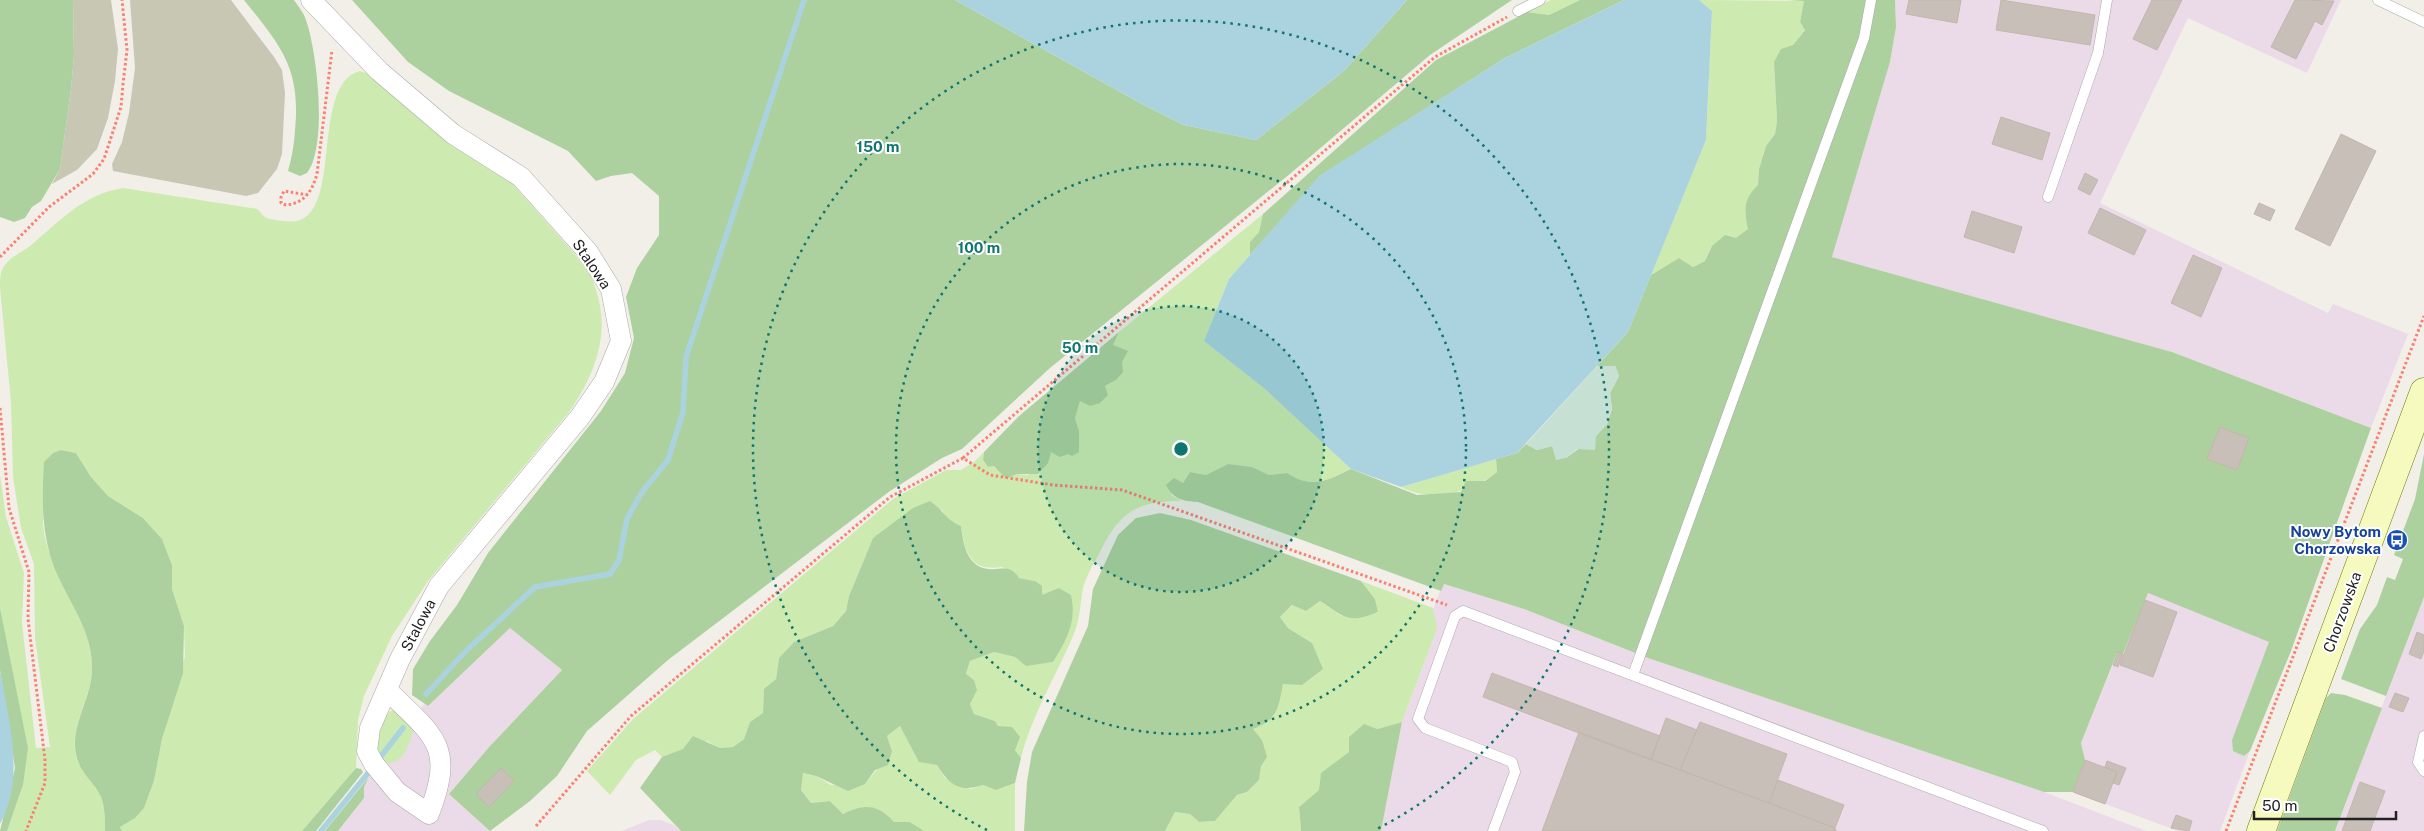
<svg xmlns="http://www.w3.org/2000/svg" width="2424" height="831" font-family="'Public Sans',sans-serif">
  <rect width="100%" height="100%" fill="#f2efe9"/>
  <!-- industrial -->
  <path fill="#ebdbe8" d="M1895 0H2341L2307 73 2188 18 2100 203 2328 313 2333 304 2408 334 2371 428 2172 352 1832 257 1890 62 1896 27Z
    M1443 584 1524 609 1648 658 2044 792 2146 831H1381L1402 722 1437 629 1432 612Z
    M2147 592 2270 642 2232 740 2244 756 2250 751 2220 831H2178L2073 792 2085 760 2081 743 2118 652 2123 654Z
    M2424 597V831H2335L2386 696Z
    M510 628 562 670 490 746 449 794 491 831H338L364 798V787L369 777 424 704 428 706Z
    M649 820H660L674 825 681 831H622Z"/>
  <!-- construction -->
  <path fill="#c7c7b4" d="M73 0H111L118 49 115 81 108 118 97 149 77 170 52 184 60 169 71 89 74 56Z
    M130 0H231L274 57 282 70 285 93 282 154 277 169 258 193 246 196 113 171 112 164 122 142 129 113 135 68Z"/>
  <!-- grass -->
  <path fill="#cdebb0" d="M1551 0H1580L1549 15 1527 12Z
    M1699 0 1804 1 1800 22 1805 29 1793 45 1781 50 1774 62 1777 121 1775 134 1766 146 1759 169 1758 185 1745 212 1749 229 1736 238 1712 246 1705 261 1693 267 1679 258 1651 275 1706 140 1712 11Z
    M360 71 369 74 510 181 587 268C614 321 601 365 570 411L428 581 392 636 364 696 358 720 356 768 302 831H122L120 827 144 808 154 781 162 739 185 656 184 626 172 589V565L162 539 143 518 108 496 91 477 76 453 61 450C57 465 42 511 43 524 47 577 94 616 92 670 91 699 68 729 77 759 82 774 95 783 101 797 105 807 105 820 105 831H7L23 785 0 608V475L6 517 24 573 22 623 36 748 50 747 35 638 34 564 21 528 13 477 11 403 0 287C0 279 0 271 5 265 10 257 22 252 30 246 59 222 83 194 123 188L257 209C260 211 262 215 265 217 269 220 279 220 284 221 349 232 306 85 360 71Z
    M1263 214 1259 232 1250 242V255L1229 279 1204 341 1265 389 1351 469C1327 481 1311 489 1287 473L1269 475 1252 467 1228 464 1206 475 1190 472 1183 483 1171 495 1181 501C1135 501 1119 513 1099 554 1093 564 1086 577 1083 588 1080 605 1080 620 1073 636 1056 676 1032 715 1021 758L995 721 974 714 970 704 974 680 966 675 970 661 994 652 1015 657 1026 665 1053 662 1042 595 1035 581 1019 578 1002 567C971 572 965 553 961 526L948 521 942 510 893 525 873 538 849 596 846 611 833 626 794 642 779 658 776 679 764 690 763 713 750 722 744 739 733 747 720 749 707 741 662 757 655 750 636 760 610 795 587 771 633 719 893 499 946 470H961L974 462 984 452 983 460 988 467 994 466 1006 479 1017 474 1028 475 1051 452 1078 443 1079 431 1075 418 1080 401 1116 380 1112 345 1119 332Z
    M1496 459 1497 472C1470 493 1432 503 1401 487Z
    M1361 581 1433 608 1437 629 1402 722 1377 729 1349 752 1319 790 1299 807 1301 831H1165L1175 812 1190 814 1199 822 1215 821 1237 795 1247 792 1259 780 1262 740 1252 729C1282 718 1274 709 1283 685 1288 670 1303 655 1312 643L1288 628 1280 617 1293 605 1306 611 1320 601 1342 616 1378 613 1375 599Z
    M396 709 413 730C410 744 404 764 386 763L377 752C378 735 377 715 396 709Z
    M900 726 908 737 937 765 945 778 971 789 983 785 996 790 1015 783V831H921L910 822H894C879 803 863 805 843 814L830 801 811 803 801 790 802 773 816 776 831 785 865 784 892 751 887 736Z"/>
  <!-- forest -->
  <path fill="#add19e" d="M0 0H73L74 56 71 89 60 169 41 201 32 207 25 218 14 222 0 217Z
    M244 0H294C298 6 304 13 306 20 317 51 328 146 307 173L300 176 288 171C292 157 294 145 295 130 301 68 281 46 244 0Z
    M352 0H955L1142 104 1184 125 1256 140 1344 71 1407 0H1512L1430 55 1291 173 1050 368 962 449 942 458 890 491 668 660 587 731 557 776 530 801 490 831 449 794 490 746 562 670 510 628 428 706 412 695 413 669 430 641 457 605 488 553 601 411 625 373 634 338 626 297 637 268 659 235V196L632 173 611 176 596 181 568 151 449 91 408 62Z
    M1580 0H1624L1505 58 1320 176 1250 255V242L1259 232 1263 214 1436 60 1527 12 1549 15Z
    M1787 0H1895L1896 27 1890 62 1832 257 2172 352 2371 428 2291 651 2250 751 2244 756 2233 751 2232 740 2269 642 2148 593 2123 654 2117 653 2081 743 2085 760 2073 792H2044L1648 658 1524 609 1444 584 1441 591 1198 502C1181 501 1174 499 1166 485L1174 478 1183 483 1190 472 1206 475 1228 464 1252 467 1269 475 1287 473C1311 489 1327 481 1351 469L1417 495 1461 492 1466 481H1485L1497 472 1496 459 1517 453 1526 444 1537 450 1552 446 1566 458 1596 436 1607 424 1612 409 1610 393 1619 376 1615 366H1597L1628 332 1651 275 1679 258 1693 267 1705 261 1712 246 1725 235 1736 238 1748 229C1744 209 1743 200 1758 185L1759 169 1766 146 1775 134 1777 121 1774 62 1781 49 1793 45 1805 30 1800 22 1804 1Z
    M1119 332 1113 345 1128 351 1122 362 1123 372 1116 380 1105 386 1108 395 1100 403 1090 406 1080 401 1075 418 1079 431V452L1072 456 1068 454 1060 457 1051 452 1048 463 1038 474H1017L1006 479 994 466 988 467 983 460 984 452 1019 416Z
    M61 450 76 453 91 477 108 496 143 518 162 539 172 565V589L184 626 183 673 162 739 154 781 144 808 135 818 120 827 122 831H105C105 820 105 807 101 797 95 783 81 774 77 758 68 728 92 699 92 669 93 630 68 602 54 567 41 532 42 498 44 462L53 453Z
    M2424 454V597L2386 696 2341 679 2360 629 2377 605 2387 577 2395 580 2403 559 2394 555 2415 499Z
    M930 501C943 510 946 520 961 526 963 543 967 567 988 569 1001 571 1009 563 1019 578L1035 581 1042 586V595L1059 588 1071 595C1077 621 1067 640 1053 662L1026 666 1015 657 994 652 970 661 966 674 974 680 977 690 970 704 974 714 995 721 998 726 1012 727 1020 737 1015 750 1021 758 1015 783 996 790 983 785C960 793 949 785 937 765L919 762 900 726 887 736 892 751 888 765 875 770 865 784 848 791 816 776 803 773 801 790 811 803 830 801 843 814C863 804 878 803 894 822H910L924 831H681L640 788 662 757 683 749 693 736 720 748 733 747 744 739 750 722 763 713 764 689 776 679 779 658 794 642 833 626 846 611 849 596 873 538 913 508Z
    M1160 513 1191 520 1361 581 1375 599 1378 612C1348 624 1346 618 1320 601L1306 611 1292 605 1280 617 1288 628 1312 643 1323 669 1302 685 1283 684C1278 709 1278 719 1253 729L1262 740 1267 757 1261 766 1259 780 1247 792 1237 795 1215 821 1199 822 1190 814 1175 812 1165 831H1024L1027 782 1032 752 1088 626 1093 589 1118 535 1136 518Z
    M0 608 28 748 23 785 7 831H0L15 768 0 670Z
    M2331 693 2345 695 2382 708 2335 831H2277L2326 698Z
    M1402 722 1381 831H1301L1299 807 1319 790 1321 773 1349 752V737L1364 724 1377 729Z
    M356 768 361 769 363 772 316 831H302Z
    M369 777 364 787V798L338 831H325Z"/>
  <!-- wetland -->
  <path fill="#c6e0d4" d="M1597 366H1615L1619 376 1610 393 1612 409 1607 424 1596 436 1595 450 1577 449 1566 458 1556 460 1552 446 1537 450 1526 444Z"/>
  <!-- water -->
  <path fill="#aad3df" d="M955 0H1407L1344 71 1256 140 1184 125 1142 104Z
    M1624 0H1699L1712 11 1706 140 1628 332 1517 453 1401 487 1351 469 1265 389 1204 341 1229 279 1319 176 1505 58Z
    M0 670C8 720 26 776 0 824Z"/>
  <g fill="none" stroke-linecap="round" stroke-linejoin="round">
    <!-- stream -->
    <path stroke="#aad3df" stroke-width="5.5" d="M426 694 466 651 535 587 610 574 619 560 627 519 642 492 668 460 683 412 686 357 804 0
      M382 755 403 728
      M321 831 369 772"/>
  </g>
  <!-- building -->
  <path fill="#c7bfb8" stroke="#c4b6ab" d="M1909 0H1961L1957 23 1906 14Z
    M2001 0 2095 15 2090 45 1996 30Z
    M2152 0H2182L2157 50 2133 39Z
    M2295 0 2334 1 2322 25 2315 21 2296 59 2271 47Z
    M2001 117 2050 133 2042 160 1992 144Z
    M2341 134 2376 151 2330 246 2295 229Z
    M2085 173 2098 180 2090 195 2078 189Z
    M2259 203 2275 210 2270 221 2254 214Z
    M2100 208 2146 230 2134 255 2088 233Z
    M1972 211 2022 227 2014 253 1964 237Z
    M2193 255 2222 268 2201 317 2171 303Z
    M2220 427 2249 438 2237 470 2207 459Z
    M2145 600 2177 612 2153 677 2120 665Z
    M2417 632 2424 635V651L2421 659 2409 654Z
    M2118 652 2123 654 2118 667 2113 665Z
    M1492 673 1660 736 1651 760 1483 697Z
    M2395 693 2409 698 2403 712 2389 707Z
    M1666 718 1697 730 1680 770 1651 760Z
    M1700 722 1787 754 1769 803 1680 770Z
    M1579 732 1835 828 1836 831H1542Z
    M2085 760 2117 772 2105 804 2073 792Z
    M2107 761 2126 768 2119 785 2113 783 2117 772 2105 767Z
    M501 768 514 781 489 807 476 794Z
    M1778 780 1844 805 1835 828 1769 803Z
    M2360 782 2385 791 2370 831H2342Z
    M2176 815 2192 821 2189 831 2171 828Z"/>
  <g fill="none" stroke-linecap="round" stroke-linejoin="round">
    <!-- lane casing -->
    <g stroke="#a9a9a9" stroke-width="11">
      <path id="lane" d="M2378 0 2424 22
        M1518 11 1540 0
        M2048 197 2098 53 2107 0
        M1633 675 1864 38 1871 0
        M2424 736 2418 762 2424 771
        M1493 831 1515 772 1512 762 1425 728 1418 719 1455 616 1463 611 2043 831"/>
    </g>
    <!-- street casing -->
    <g stroke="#a9a9a9" stroke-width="21">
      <path id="street" d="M311 0 379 71 453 134 521 177 588 252 611 289 621 341 604 382 580 417 439 586 400 659 370 728 367 751 374 764 397 792 429 814C455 746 435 737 388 691"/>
    </g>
    <!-- secondary casing -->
    <g stroke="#707d05" stroke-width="29">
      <path id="secondary" d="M2261 831 2424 392"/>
    </g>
    <!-- path -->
    <path stroke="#fa8072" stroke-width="3" stroke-dasharray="2.5 2.5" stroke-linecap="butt" d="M308 195 284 191 281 197V203L286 205C305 203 312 191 317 174L332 50
      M0 257 49 207 93 174 104 159 121 107 123 84 127 50 122 0
      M0 408 9 508 29 572 28 619 45 760V783L26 831
      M963 458 1435 57 1507 17
      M536 826 631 716 890 497 963 458 990 475 1053 485 1122 490 1447 605
      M2226 831 2424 316"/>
    <!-- lane -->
    <use href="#lane" stroke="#fff" stroke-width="10"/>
    <!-- street -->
    <use href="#street" stroke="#fff" stroke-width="20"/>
    <!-- secondary -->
    <use href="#secondary" stroke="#f7fabf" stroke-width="28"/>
  </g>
  <!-- distance rings -->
  <circle cx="1181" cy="449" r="143" fill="#0f766e" fill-opacity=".12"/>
  <g fill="none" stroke="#0f766e" stroke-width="2.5" stroke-dasharray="2.5 5">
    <circle cx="1181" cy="449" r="143"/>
    <circle cx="1181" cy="449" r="285"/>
    <path d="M987 830A428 428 0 1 1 1375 830"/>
  </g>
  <!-- icons -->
  <defs>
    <g id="bus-disc" transform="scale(1.125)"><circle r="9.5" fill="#1a4fb4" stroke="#fff"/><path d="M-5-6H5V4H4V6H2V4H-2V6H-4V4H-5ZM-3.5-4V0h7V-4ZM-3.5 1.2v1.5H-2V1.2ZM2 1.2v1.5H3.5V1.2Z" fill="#fff"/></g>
  </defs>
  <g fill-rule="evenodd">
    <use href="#bus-disc" x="2397" y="540"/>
  </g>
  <g text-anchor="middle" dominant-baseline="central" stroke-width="4" stroke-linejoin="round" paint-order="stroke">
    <!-- street labels -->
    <g font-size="15" fill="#222" stroke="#fff">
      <text transform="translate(592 264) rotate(56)">Stalowa</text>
      <text transform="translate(2342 612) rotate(-70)">Chorzowska</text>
      <text transform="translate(418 625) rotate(-62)">Stalowa</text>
    </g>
    <!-- transit labels -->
    <g font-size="15" font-weight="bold" fill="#164399" stroke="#fff" text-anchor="end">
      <text x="2381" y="531">Nowy Bytom<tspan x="2381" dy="17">Chorzowska</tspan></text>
    </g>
  </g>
  <circle cx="1181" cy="449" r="8" fill="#0f766e" stroke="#fff" stroke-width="2.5"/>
  <g font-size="15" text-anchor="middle" font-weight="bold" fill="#0f766e" stroke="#fff" stroke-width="4" stroke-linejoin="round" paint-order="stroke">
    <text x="878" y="152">150 m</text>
    <text x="979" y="253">100 m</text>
    <text x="1080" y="353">50 m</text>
  </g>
  <!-- scale -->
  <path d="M2254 811v8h142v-8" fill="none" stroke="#222222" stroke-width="2.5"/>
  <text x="2262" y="811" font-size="15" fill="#222222" stroke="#ffffff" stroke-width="4" paint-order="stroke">50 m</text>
</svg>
